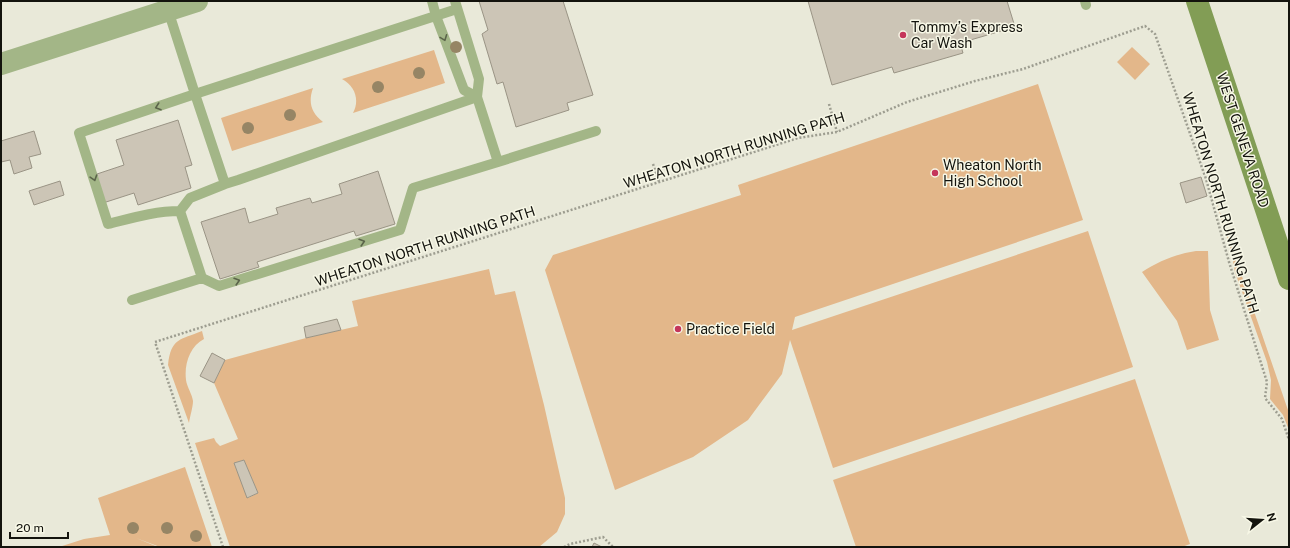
<svg xmlns="http://www.w3.org/2000/svg" width="1290" height="548" font-family="'Public Sans',sans-serif">
  <rect width="100%" height="100%" fill="#e9e9d9"/>
  <!-- green -->
  <path fill="#e3b78a" fill-rule="evenodd" d="M1132 47 1150 64 1135 80 1117 62Z
    M434 50 445 83 353 113C360 100 355 86 342 79Z
    M1038 84 1083 220 795 317 792 330 1088 231 1133 367 833 468 790 340 782 374 748 420 693 457 615 490 545 270 553 255 741 195 738 185Z
    M313 88C308 102 311 113 323 122L232 151 221 118Z
    M1215 198 1289 413V430L1283 415 1270 399 1271 380 1267 362 1235 272 1230 246Z
    M1196 251H1208L1210 310 1219 340 1187 350 1177 321 1142 272C1159 261 1176 254 1196 251Z
    M489 269 495 295 515 291 544 405 565 498V514L557 532 539 547H230L195 443 214 438 216 442 220 446 238 439 214 383 225 360 306 338 358 326 352 301ZM244 460 258 493 248 498 234 463Z
    M202 331 204 339C190 346 184 364 186 380 187 387 192 394 193 401 193 407 190 416 189 423L168 365C171 338 180 340 202 331Z
    M1135 379 1190 544 1182 547H856L833 480Z
    M185 467 212 547H160L136 538 158 547H59L84 539 110 535 98 498Z"/>
  <!-- building -->
  <path fill="#ccc5b6" stroke="#9a9485" d="M479 1H563L593 95 567 103 569 110 516 127 503 82 497 84 482 34 488 30Z
    M808 1H1007L1015 27 960 43 963 53 894 73 892 67 832 85Z
    M178 120 192 165 185 167 191 188 138 205 134 193 103 203 94 175 124 165 116 140Z
    M34 131 41 154 29 157 32 168 14 174 10 160 1 162V141Z
    M378 171 395 224 356 236 354 231 257 262 259 267 220 279 201 222 245 208 249 223 278 214 276 208 310 198 312 203 342 194 339 184Z
    M1201 177 1207 196 1186 203 1180 183Z
    M60 181 64 195 34 205 29 191Z
    M337 319 341 330 306 338 304 327Z
    M212 353 225 360 214 383 200 376Z
    M244 460 258 493 247 498 234 463Z
    M594 543 602 547H592Z"/>
  <g fill="none" stroke-linecap="round" stroke-linejoin="round">
    <!-- path -->
    <path stroke="#9d9d90" stroke-width="2.5" stroke-dasharray="2 2" stroke-linecap="butt" d="M829 104 837 132
      M653 164 659 182
      M223 547 155 342 798 138 837 132 907 102 975 81 1023 69 1145 26 1155 34 1206 179 1229 262 1267 382 1265 398 1282 419 1289 440
      M564 547 570 544 603 537 613 547"/>
    <!-- service -->
    <path stroke="#a3b687" stroke-width="10" d="M432 1 436 16 464 90 477 97 479 79 455 1
      M1085 1 1086 5
      M168 10 195 94 457 9
      M180 211C155 211 132 218 108 224L79 133 195 94 225 184 238 180 477 97 498 162 596 131
      M202 278 219 286 400 230 413 188 498 162
      M132 300 202 278 180 211 190 198 225 184"/>
    <!-- tertiary -->
    <path stroke="#a3b687" stroke-width="22" d="M1 64 197 1"/>
    <!-- secondary -->
    <path stroke="#829d55" stroke-width="22" d="M1197 1 1289 279"/>
  </g>
  <!-- trees -->
  <g fill="#968565">
    <circle cx="456" cy="47" r="6"/>
    <circle cx="419" cy="73" r="6"/>
    <circle cx="378" cy="87" r="6"/>
    <circle cx="290" cy="115" r="6"/>
    <circle cx="248" cy="128" r="6"/>
    <circle cx="133" cy="528" r="6"/>
    <circle cx="167" cy="528" r="6"/>
    <circle cx="196" cy="536" r="6"/>
  </g>
  <!-- one-way arrows -->
  <defs><path id="oneway-chevron" d="M-2-3.5L2.5 0L-2 3.5" fill="none" stroke-width="1.6" stroke-linecap="round" stroke-linejoin="round"/></defs>
  <g stroke="#5b644a">
    <use href="#oneway-chevron" transform="translate(444 38) rotate(69)"/>
    <use href="#oneway-chevron" transform="translate(158 107) rotate(161)"/>
    <use href="#oneway-chevron" transform="translate(94 178) rotate(72)"/>
    <use href="#oneway-chevron" transform="translate(362 242) rotate(-17)"/>
    <use href="#oneway-chevron" transform="translate(237 281) rotate(-17)"/>
  </g>
  <!-- markers -->
  <g fill="#c5365b" stroke="#f7f7e6" stroke-width="1.5">
    <circle cx="903" cy="35" r="4"/>
    <circle cx="935" cy="173" r="4"/>
    <circle cx="678" cy="329" r="4"/>
  </g>
  <g text-anchor="middle" dominant-baseline="central" stroke-width="3" stroke-linejoin="round" paint-order="stroke">
    <!-- poi labels -->
    <g font-size="14" fill="#13130d" stroke="#f7f7e6" text-anchor="start">
      <text x="911" y="27">Tommy’s Express<tspan x="911" dy="16">Car Wash</tspan></text>
      <text x="943" y="165">Wheaton North<tspan x="943" dy="16">High School</tspan></text>
      <text x="686" y="329">Practice Field</text>
    </g>
    <!-- street labels -->
    <g font-size="14" fill="#13130d" stroke="#f7f7e6">
      <text transform="translate(1243 140) rotate(72)">WEST GENEVA ROAD</text>
      <text transform="translate(734 150) rotate(-17)">WHEATON NORTH RUNNING PATH</text>
      <text transform="translate(1221 203) rotate(73)">WHEATON NORTH RUNNING PATH</text>
      <text transform="translate(425 246) rotate(-18)">WHEATON NORTH RUNNING PATH</text>
    </g>
  </g>
  <!-- border -->
  <rect width="1290" height="548" fill="none" stroke="#13130d" stroke-width="4"/>
  <!-- north arrow -->
  <g transform="translate(1262 520) rotate(73)" stroke="#f7f7e6" stroke-width="3" paint-order="stroke">
  <path d="M0-3L7 15L0 10L-7 15Z" fill="#13130d"/>
  <text y="-6" font-size="11" font-weight="bold" text-anchor="middle" fill="#13130d">N</text>
  </g>
  <!-- scale -->
  <path d="M10 532v6h58v-6" fill="none" stroke="#13130d" stroke-width="2"/>
  <text x="16" y="532" font-size="12" fill="#13130d" stroke="#f7f7e6" stroke-width="3" paint-order="stroke">20 m</text>
</svg>
